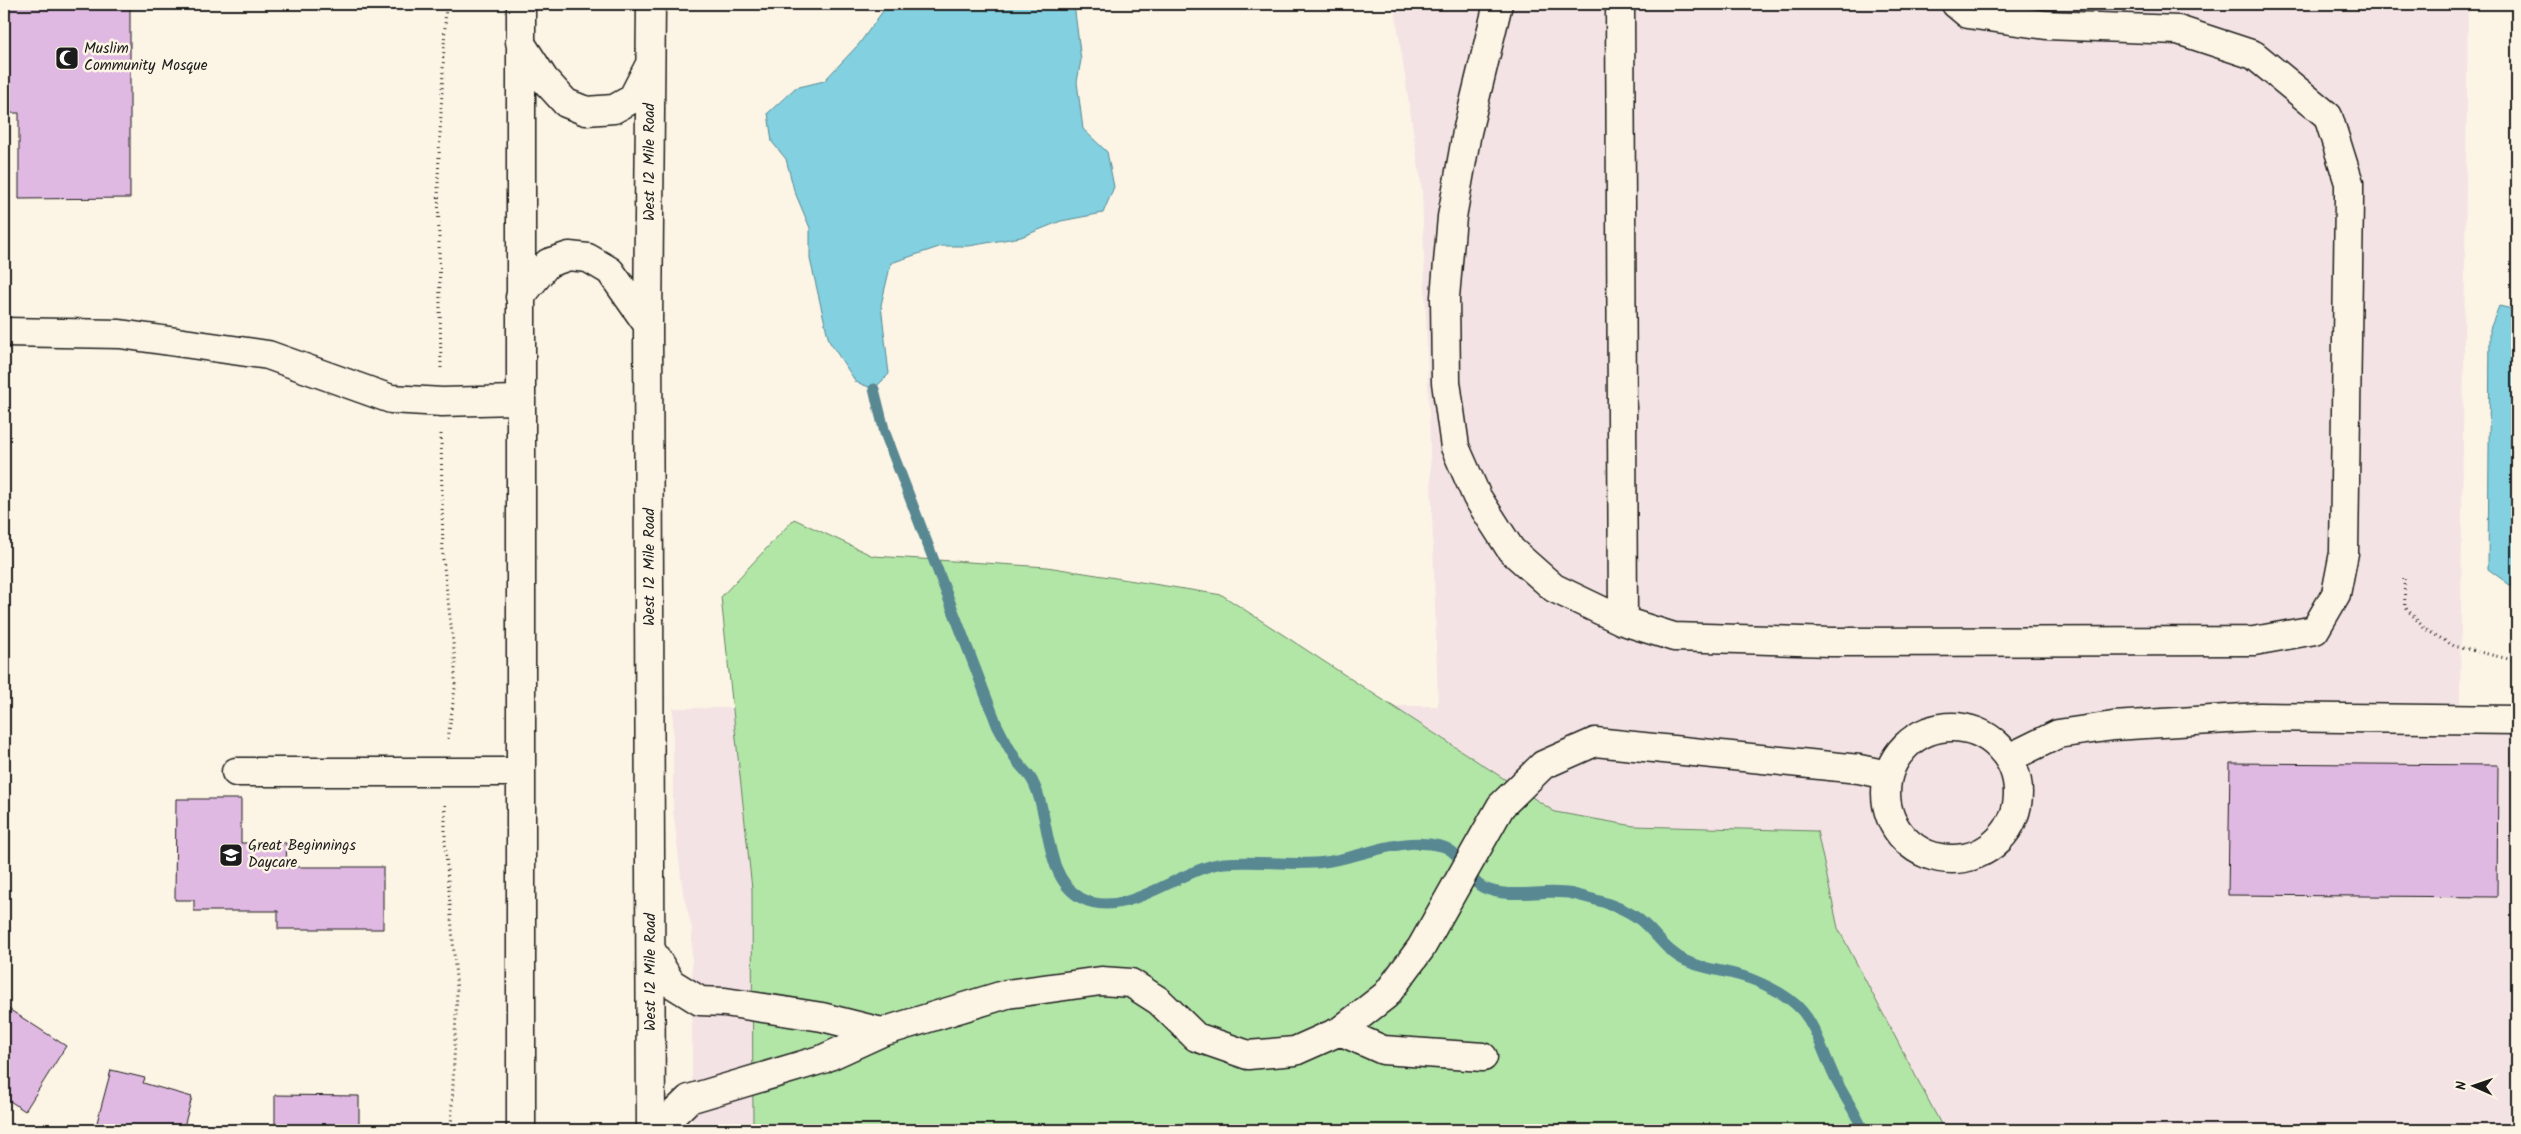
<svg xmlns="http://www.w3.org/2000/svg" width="2521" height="1134" font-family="Kalam,sans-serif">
  <rect width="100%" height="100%" fill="#fcf5e5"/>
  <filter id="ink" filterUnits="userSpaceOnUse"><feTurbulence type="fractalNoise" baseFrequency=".02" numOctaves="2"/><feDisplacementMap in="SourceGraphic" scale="10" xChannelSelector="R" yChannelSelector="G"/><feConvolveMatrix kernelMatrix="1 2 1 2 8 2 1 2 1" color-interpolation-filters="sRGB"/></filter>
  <g filter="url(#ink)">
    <!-- built -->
    <path fill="#f4e3e4" d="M1394 4H2468L2460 704H2517V1130H692V929L683 893 673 810V708L1438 706 1422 190Z"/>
    <!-- green -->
    <path fill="#b2e6a7" stroke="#678162" d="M794 519 873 556 1047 567 1222 595 1555 812 1634 826 1817 831 1838 928 1944 1130H753L752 889 721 597Z"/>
    <!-- water -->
    <path fill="#82d0e0" stroke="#598892" d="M888 4H1074L1081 60 1077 82 1083 129 1107 152 1114 187 1103 213 1061 221 1021 237 969 246H942L891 263 881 305 889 374 874 389 856 382 829 341 810 259V228L794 190 786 159 772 142 768 113 795 88 824 81 859 44Z
      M2499 306 2517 310V586H2511L2488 569 2490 329Z"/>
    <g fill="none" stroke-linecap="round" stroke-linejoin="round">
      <!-- stream -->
      <path stroke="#598892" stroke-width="11" d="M874 389 885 433 997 725C1004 739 1011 752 1019 764 1024 770 1030 775 1033 782 1051 816 1043 877 1081 898 1125 922 1180 868 1224 863 1254 860 1284 865 1314 863 1357 861 1396 835 1441 846 1463 851 1465 879 1484 888 1511 900 1545 888 1573 894 1593 899 1619 905 1636 917 1655 930 1664 951 1686 961 1708 971 1734 971 1756 981 1813 1005 1811 1025 1834 1076 1843 1095 1855 1111 1863 1130"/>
    </g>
    <!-- building -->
    <path fill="#e0b9e2" stroke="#1c1c1c" d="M4 4H130V198L19 199V113H4Z
      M2230 763 2498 765 2497 897 2228 895Z
      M176 799H241V843H286L287 867H383V929H278V911H194V900H175Z
      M4 1006 66 1046 25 1111 4 1097Z
      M111 1070 145 1078 143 1083 192 1097 183 1130H95Z
      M275 1095 359 1096V1130H275Z"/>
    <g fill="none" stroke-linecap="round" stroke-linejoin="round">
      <!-- minor casing -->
      <g stroke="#1c1c1c" stroke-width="31">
        <path id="minor" d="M1498 4 1467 132 1452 217 1445 297 1446 382 1455 447 1477 497 1511 550 1554 588 1623 621 1674 637 1831 642 2254 641 2315 630 2336 594 2344 553 2349 198V183L2328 116 2254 55 2178 30 2046 25 1968 14 1956 4
          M1620 4 1623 621
          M4 332 120 334 268 355 391 399 442 402 520 400
          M1886 793a66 66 0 1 1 132 0a66 66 0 1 1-132 0Z
          M2009 758 2058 734 2113 726 2260 717 2517 720
          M236 772H520
          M651 950 671 983 700 1001 725 1002 822 1017 882 1032 823 1059 689 1099 657 1130
          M1340 1031 1383 1050 1483 1057
          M882 1032 1007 994 1101 981 1131 983 1159 1001 1196 1037 1248 1055 1295 1051 1340 1031 1386 995 1421 948 1501 806 1543 765 1595 742 1859 769 1888 775"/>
      </g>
      <!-- major casing -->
      <g stroke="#1c1c1c" stroke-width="31">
        <path id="major" d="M521 4V1130
          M651 4 648 325 651 1130
          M520 42 544 79 566 103 586 111 614 109 632 99 649 66
          M520 297 548 263 569 256 588 258 610 271 648 325"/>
      </g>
      <!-- path -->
      <path stroke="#1c1c1c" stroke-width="3" stroke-dasharray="1 4" stroke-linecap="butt" d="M441 368 438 178 446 4
        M441 434 443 559 455 659V688L448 739
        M2404 579 2405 607 2425 629 2454 646 2517 661
        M445 805V842L457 991 451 1130"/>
      <!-- minor -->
      <use href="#minor" stroke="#fcf5e5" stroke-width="28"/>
      <!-- major -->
      <use href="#major" stroke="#fcf5e5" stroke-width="28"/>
    </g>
  </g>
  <!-- icons -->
  <defs>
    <g id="mosque-square" transform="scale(1.25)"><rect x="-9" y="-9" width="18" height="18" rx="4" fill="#1c1c1c" stroke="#fcf5e5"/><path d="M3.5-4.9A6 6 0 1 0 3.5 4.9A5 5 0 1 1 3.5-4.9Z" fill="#fff"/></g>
    <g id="school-square" transform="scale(1.25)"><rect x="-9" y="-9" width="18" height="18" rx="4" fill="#1c1c1c" stroke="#fcf5e5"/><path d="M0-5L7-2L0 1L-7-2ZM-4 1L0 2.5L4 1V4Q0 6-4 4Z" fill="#fff"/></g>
  </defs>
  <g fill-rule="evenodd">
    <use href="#mosque-square" x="67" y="58"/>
    <use href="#school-square" x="231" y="855"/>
  </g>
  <g text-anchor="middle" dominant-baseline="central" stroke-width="5" stroke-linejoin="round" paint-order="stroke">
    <!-- poi labels -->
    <g font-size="15" fill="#1c1c1c" stroke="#fcf5e5" text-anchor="start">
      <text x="84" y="49">Muslim<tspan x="84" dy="17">Community Mosque</tspan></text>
      <text x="248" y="846">Great Beginnings<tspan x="248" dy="17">Daycare</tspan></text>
    </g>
    <!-- street labels -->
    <g font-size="15" fill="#1c1c1c" stroke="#fcf5e5">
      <text transform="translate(650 162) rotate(-90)">West 12 Mile Road</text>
      <text transform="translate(650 567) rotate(-90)">West 12 Mile Road</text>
      <text transform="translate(651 972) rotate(-90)">West 12 Mile Road</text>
    </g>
  </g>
  <!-- margin -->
  <rect width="2521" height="1134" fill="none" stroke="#fcf5e5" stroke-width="20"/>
  <rect x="10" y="10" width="2501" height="1114" fill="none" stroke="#1c1c1c" stroke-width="2" filter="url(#ink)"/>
  <!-- north arrow -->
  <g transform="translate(2474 1086) rotate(272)" stroke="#fcf5e5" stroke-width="4" paint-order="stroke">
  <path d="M0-4L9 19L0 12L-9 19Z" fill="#1c1c1c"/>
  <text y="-8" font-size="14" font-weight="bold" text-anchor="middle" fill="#1c1c1c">N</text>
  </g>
</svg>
